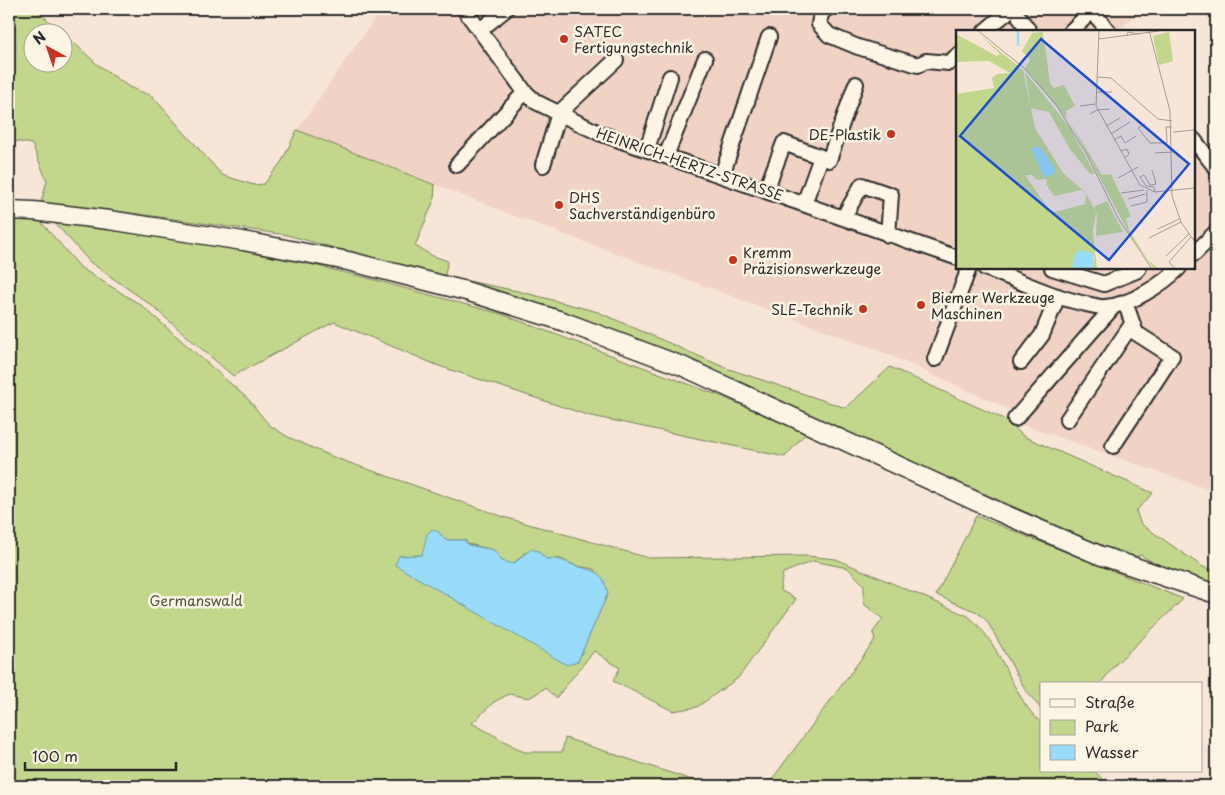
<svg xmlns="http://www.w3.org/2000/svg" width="1225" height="795" font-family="'Playpen Sans',sans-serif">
  <rect width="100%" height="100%" fill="#f7e6d7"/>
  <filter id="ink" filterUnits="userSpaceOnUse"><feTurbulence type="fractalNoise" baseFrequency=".02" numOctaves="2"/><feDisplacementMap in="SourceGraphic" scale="10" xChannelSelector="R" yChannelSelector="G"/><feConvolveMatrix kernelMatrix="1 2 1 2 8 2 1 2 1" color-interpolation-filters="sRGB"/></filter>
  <g filter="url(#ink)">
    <!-- built -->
    <path fill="#f1d3c6" d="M381 9H1141L1118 31H958V268H1194V151L1216 180V492L1023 425 1009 409 878 350 517 217 297 130Z"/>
    <!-- green -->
    <path fill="#c3d78c" stroke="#77815c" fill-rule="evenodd" d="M9 9H35L62 32H32V62H62L63 33 97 64 129 87 152 96 222 175 254 185 264 184 282 161 297 130 435 185 434 200 415 246 433 256 448 261 444 278 287 235 110 210 40 206 47 181 32 144 9 140Z
      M9 220 40 221 81 268 141 305 248 399 269 425 288 437 333 457 507 518 649 558 807 556 836 559 968 616C1003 644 1009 693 1041 723V771H1094L1110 786H756L770 782 875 640 873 632 883 619 864 604V585L848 568 813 561 783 573 780 590 796 599 738 678 697 707 673 711 613 681 620 668 594 651 556 698 545 688 529 698 509 694 494 702 472 723 524 752H562L565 738 710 786H9ZM439 532 445 540H465L468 544 494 550 501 561 513 564 524 553 538 551 546 559 558 558 577 566 594 569 608 593 578 661 399 556 422 555Z
      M54 222 256 251 371 279 501 314 723 397 806 433 785 457 587 415 439 366 334 322 233 376 151 305 90 262Z
      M463 280 522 292 598 312 726 368 846 408 890 367 1008 421 1023 436 1153 493 1136 511 1141 524 1203 567 1216 571V587L1168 572 1141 555 1130 558 831 426 565 315Z
      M976 516 1183 599 1115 665 1100 684H1041V709L1025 689 987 621 977 612 936 595Z"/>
    <!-- water -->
    <path fill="#98dbfa" stroke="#6c95a7" d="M432 529 439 532 445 540H465L468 545 494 550 502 561 513 564 531 549 538 551 546 559C561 558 564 562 577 566 597 572 602 570 608 593L578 661 567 665 395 565 399 556 422 555 427 534Z"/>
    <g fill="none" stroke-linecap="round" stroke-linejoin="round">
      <!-- minor casing -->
      <g stroke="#2b2b2b" stroke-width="18">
        <path id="minor" d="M464 9 525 92 536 102 599 133 958 258
          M826 9 821 14 819 24 829 35 858 47 918 65 926 61 949 63 958 55
          M1091 9 1108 31
          M1020 18 1029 31
          M480 30 506 9
          M985 31 1011 9
          M1071 31 1092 11
          M1194 140 1216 168
          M647 149 670 77
          M666 156 705 59
          M457 165 525 92
          M543 165 559 113 616 60
          M722 175 769 37
          M766 190 784 143 829 160 856 84
          M804 204 821 157
          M843 218 862 185 891 195 888 235
          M1194 254 1216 232
          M985 268C1018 280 1052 297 1086 304 1093 305 1099 308 1105 307 1129 306 1163 284 1179 268
          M1052 268 1104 284 1136 271 1139 268
          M935 359 969 268
          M1021 362 1042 335 1058 296
          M1015 419 1114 306
          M1067 420 1132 324
          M1113 446 1172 356 1136 333 1125 302"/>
      </g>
      <!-- major casing -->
      <g stroke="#2b2b2b" stroke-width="21">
        <path id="major" d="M9 210 33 211 109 220 243 241 348 261 466 291 562 321 682 366 999 512 1099 555 1216 594"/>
      </g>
      <!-- minor -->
      <use href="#minor" stroke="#fcf5e5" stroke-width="14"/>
      <!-- major -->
      <use href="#major" stroke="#fcf5e5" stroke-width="18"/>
    </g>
  </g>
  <!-- markers -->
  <g fill="#c8321e" stroke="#fcf5e5" stroke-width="2">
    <circle cx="564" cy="39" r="5"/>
    <circle cx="891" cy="134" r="5"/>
    <circle cx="559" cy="205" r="5"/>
    <circle cx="733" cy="260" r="5"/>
    <circle cx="921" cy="305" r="5"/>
    <circle cx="863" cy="309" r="5"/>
  </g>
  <g text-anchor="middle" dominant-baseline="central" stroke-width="5" stroke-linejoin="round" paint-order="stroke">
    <!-- poi labels -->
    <g font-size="14" fill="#2b2b2b" stroke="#fcf5e5" text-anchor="start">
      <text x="574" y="31">SATEC<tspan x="574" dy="16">Fertigungstechnik</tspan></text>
      <text x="881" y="134" text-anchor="end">DE-Plastik</text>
      <text x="569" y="197">DHS<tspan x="569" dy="16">Sachverständigenbüro</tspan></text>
      <text x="743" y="252">Kremm<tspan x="743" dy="16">Präzisionswerkzeuge</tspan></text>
      <text x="931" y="297">Biemer Werkzeuge<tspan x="931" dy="16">Maschinen</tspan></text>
      <text x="853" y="309" text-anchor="end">SLE-Technik</text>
    </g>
    <!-- street labels -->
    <g font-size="14" fill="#2b2b2b" stroke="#fcf5e5">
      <text transform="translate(690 164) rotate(19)">HEINRICH-HERTZ-STRASSE</text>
    </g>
    <!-- park labels -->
    <g font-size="14" fill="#515643" stroke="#fcf5e5">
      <text x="196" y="600">Germanswald</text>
    </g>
  </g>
  <!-- overview -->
  <g transform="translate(956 30)">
    <rect width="239" height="239" fill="#f7e6d7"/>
    <path d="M87 2 94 53 98 58 108 55 119 76 110 81V88L69 38 74 30 66 21 76 3ZM213 2 217 31 203 35 197 6ZM0 4 41 26 44 24 23 4 67 40 79 98 107 143 129 162 140 182 137 201 141 239H138V226L117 234 116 239H0V64L38 58 36 48 41 44 54 43 33 31 0 32ZM69 145H76L81 150 91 149 90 154 98 166 126 160 130 164 129 174 99 182 93 180ZM69 42 114 98 139 144H134L114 119 93 82 75 78ZM113 90 146 145 155 144 175 186 170 189 173 200 192 230 203 239H198L176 209ZM151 171 167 202 140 206 141 185 138 177Z" fill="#c3d78c" fill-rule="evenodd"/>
    <path d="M84 117 99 139 98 143 88 148 75 118ZM123 220 137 223 138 239H116L118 225Z" fill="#98dbfa"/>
    <path fill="none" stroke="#98dbfa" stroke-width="2.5" d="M62 0V16"/>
    <path fill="none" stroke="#a59b92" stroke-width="1" d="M21 0 68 38 101 76 130 123 162 188 196 239M143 0 140 76 184 155 199 162 239 158M193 0 214 81 216 166 225 192 239 212M171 6 172 2 183 4M143 9 210 0M141 47 155 48 202 89 216 91M140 62H156M124 76 139 74M134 84 141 80 154 79M189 94 182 98 194 113H211L210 97H216M150 96 164 88M217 102 238 100M155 104 174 92M158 110 165 106 169 113 180 106M165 121 171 119 173 124 169 128M199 123 216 122M196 140 200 154 194 155 188 145 184 147 190 156 198 157 199 162M162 148 182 137M165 163 188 160M172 169 189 164M175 176 191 172V160M202 199 223 189M193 208 225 192M210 226 233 204M219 239 213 232 235 207"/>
    <path fill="#1d4ed8" fill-opacity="0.15" stroke="#1d4ed8" stroke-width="2.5" d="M85 9 233 134 153 230 4 106Z"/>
    <rect width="239" height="239" fill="none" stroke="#2b2b2b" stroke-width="2.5"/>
  </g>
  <!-- margin -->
  <rect width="1225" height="795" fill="none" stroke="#fcf5e5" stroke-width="30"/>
  <rect x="15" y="15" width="1195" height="765" fill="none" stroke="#2b2b2b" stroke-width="2" filter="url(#ink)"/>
  <!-- legend -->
  <rect x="1040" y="682" width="162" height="90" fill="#fcf5e5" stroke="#a8a49b"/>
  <rect x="1050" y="699" width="25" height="8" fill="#fcf5e5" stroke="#a8a49b"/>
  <text x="1085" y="708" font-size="15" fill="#2b2b2b">Straße</text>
  <rect x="1050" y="720" width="25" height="15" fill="#c3d78c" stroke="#a8a49b"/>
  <text x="1085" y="732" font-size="15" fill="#2b2b2b">Park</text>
  <rect x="1050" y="745" width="25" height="15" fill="#98dbfa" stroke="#a8a49b"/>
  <text x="1085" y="758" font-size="15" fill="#2b2b2b">Wasser</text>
  <!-- north arrow -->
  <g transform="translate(48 48) rotate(320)"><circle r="24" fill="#fcf5e5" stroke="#a8a49b"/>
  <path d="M0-4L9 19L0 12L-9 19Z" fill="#c8321e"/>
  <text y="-8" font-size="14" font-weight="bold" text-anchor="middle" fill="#2b2b2b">N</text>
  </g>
  <!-- scale -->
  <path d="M25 762v8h151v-8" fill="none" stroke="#2b2b2b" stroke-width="2.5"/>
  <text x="32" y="762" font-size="15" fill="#2b2b2b" stroke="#fcf5e5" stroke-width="4" paint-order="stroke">100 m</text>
</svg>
